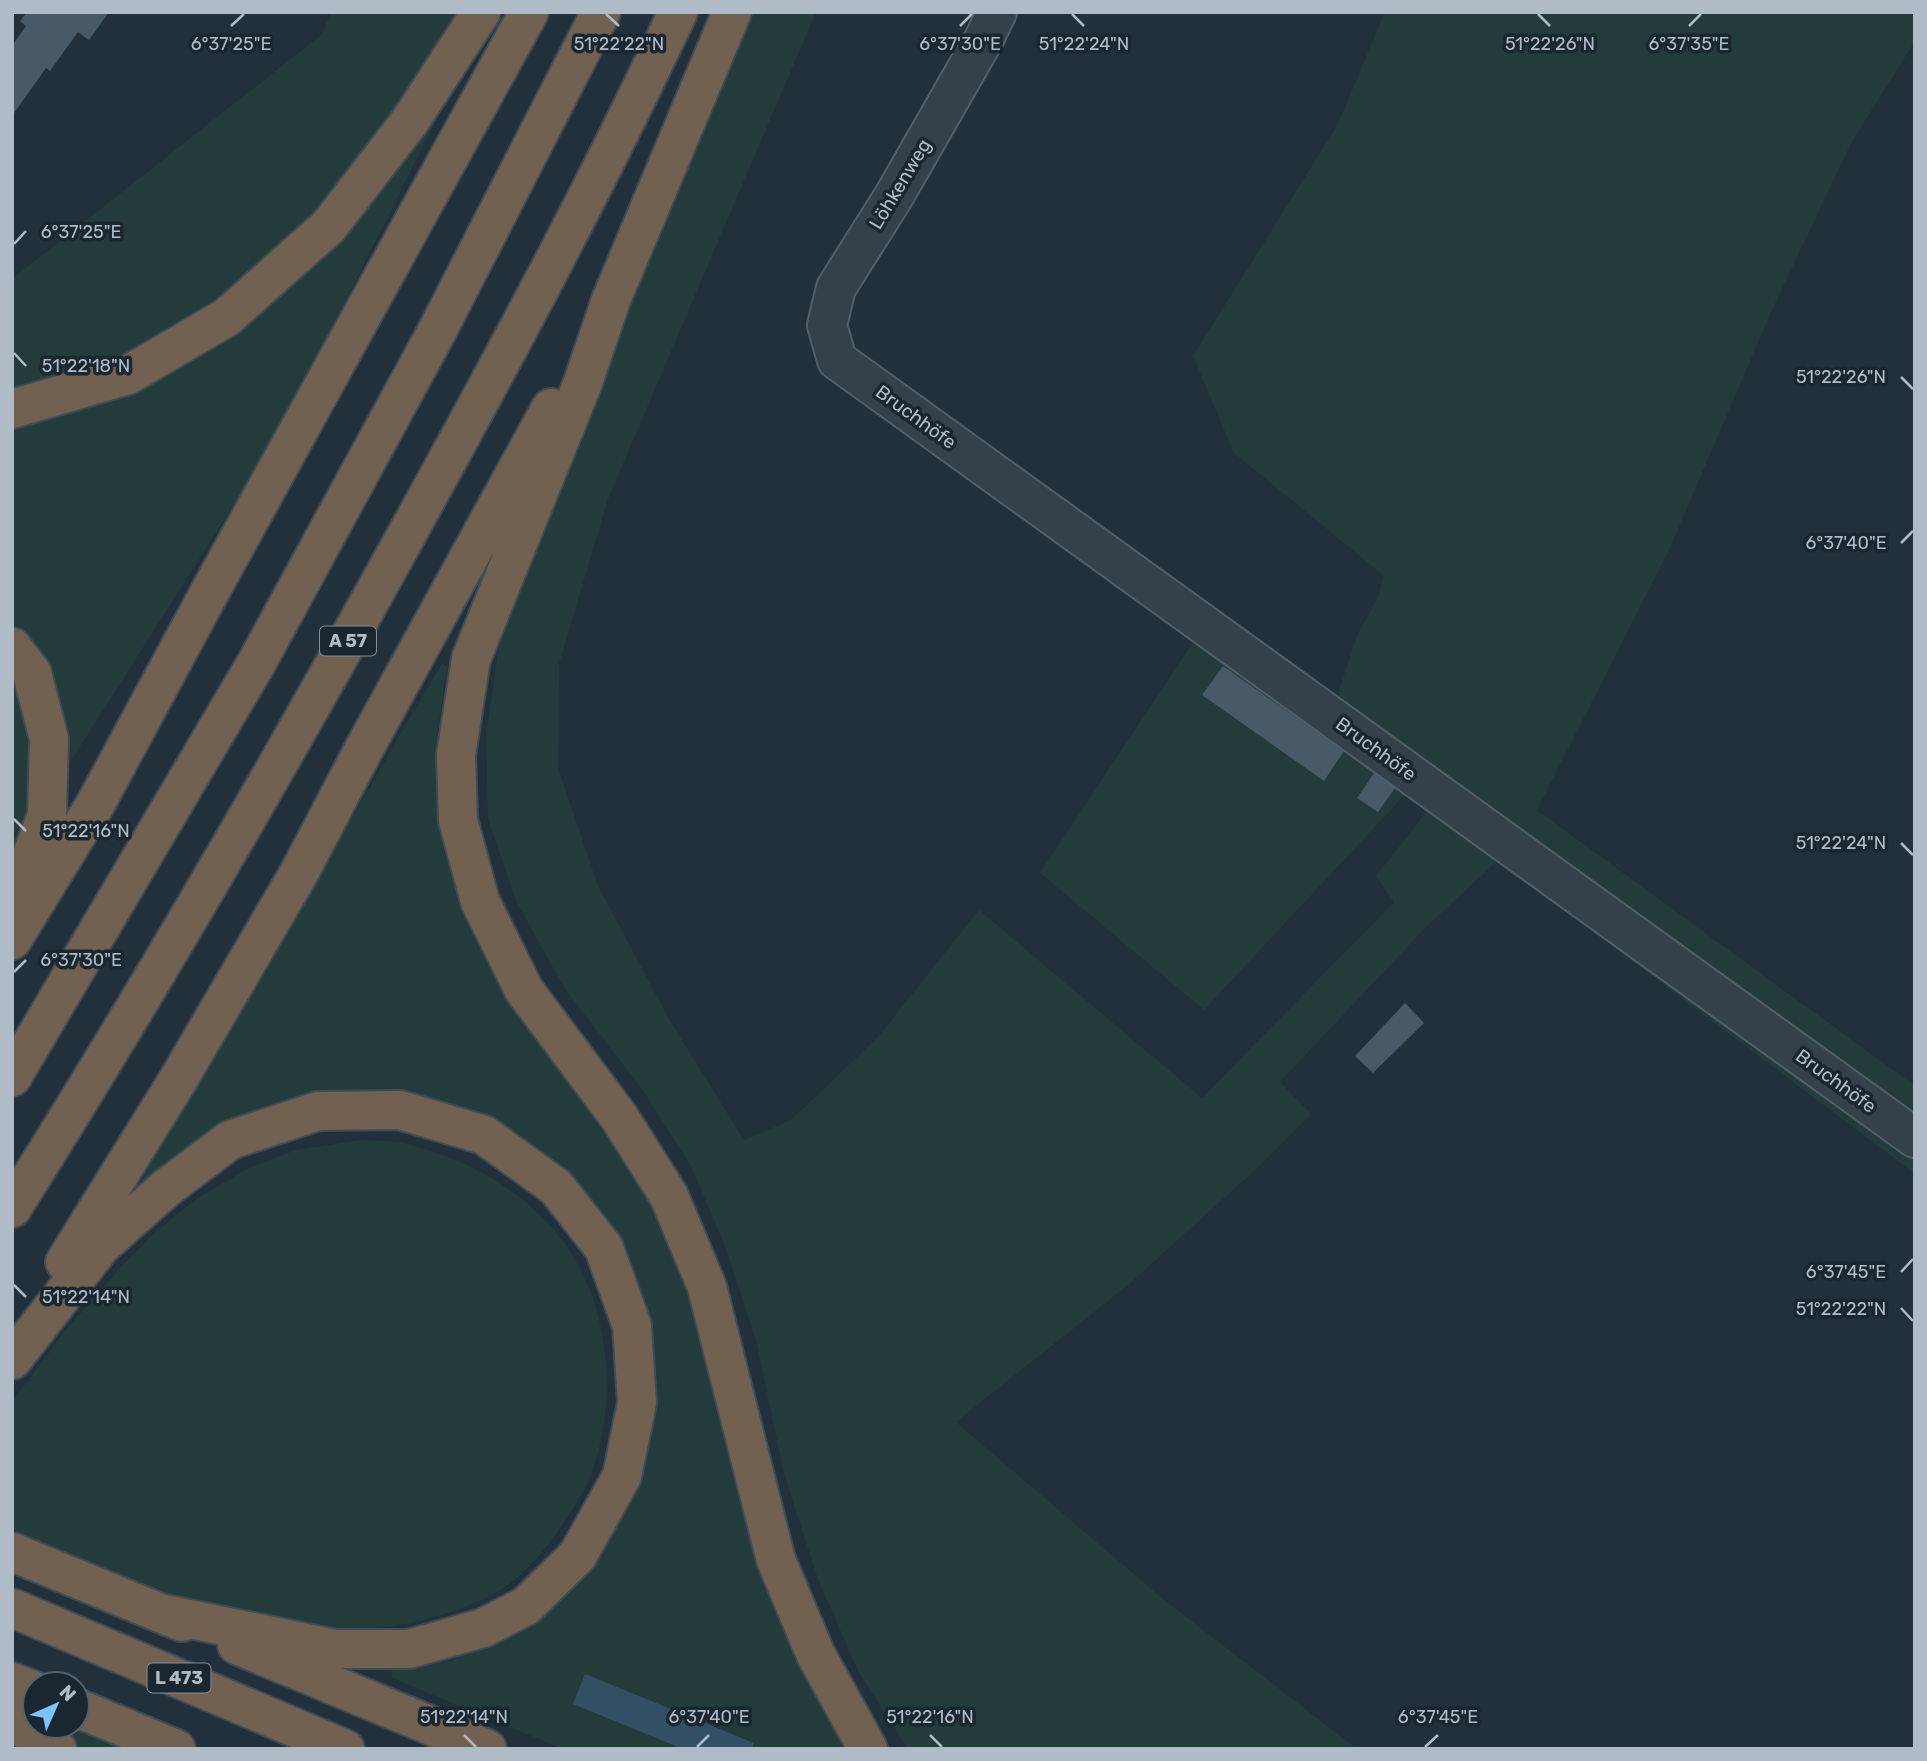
<svg xmlns="http://www.w3.org/2000/svg" width="1927" height="1761" font-family="Rubik,sans-serif">
  <rect width="100%" height="100%" fill="#21303b"/>
  <!-- green -->
  <path fill="#233c3b" d="M332 12H490L283 427 17 846 12 861V279L321 35Z
    M752 12H816L608 499 559 664 558 768 598 886 669 1019 744 1140 791 1120 878 1037 979 910 1202 1098 1394 902 1376 876 1432 805 1508 851 1427 926 1280 1082 1311 1114 1255 1170 1128 1285 956 1422 1163 1599 1357 1749H908L858 1671 818 1579 784 1474 757 1344 727 1251 691 1166 644 1092 565 989 516 901 488 819 486 737 500 639 603 373Z
    M1385 12H1915V41L1851 143 1772 310 1669 550 1537 810 1915 1086V1124L1383 742 1337 697 1356 638 1379 595 1383 575 1234 453 1193 356 1337 126Z
    M1200 632 1413 786 1204 1010 1040 873Z
    M442 663 447 666 436 743 445 831 512 1002 626 1165 682 1257 852 1749H563L392 1678 391 1668 451 1661 506 1633 645 1428 590 1215 395 1100 137 1186Z
    M1540 874 1915 1148V1174L1571 915Z
    M361 1140C376 1141 392 1140 406 1144 476 1160 544 1202 579 1266 610 1324 615 1403 594 1466 587 1489 572 1511 558 1531 545 1549 530 1568 512 1582 485 1602 451 1613 418 1621 381 1630 337 1633 298 1628 284 1626 269 1620 254 1617 234 1612 213 1608 193 1602 131 1583 72 1553 12 1530V1402L65 1331 120 1268 153 1234 196 1199 251 1167 296 1150Z
    M52 1726H71L124 1749H78L51 1728Z"/>
  <!-- water -->
  <path fill="#334f63" d="M585 1674 754 1743 752 1749H683L573 1704Z"/>
  <!-- building -->
  <path fill="#485a67" d="M27 12H109L89 40 78 32 50 71 46 68 12 116V41L14 43 26 26 20 21Z
    M1223 666 1344 751 1324 781 1202 695Z
    M1379 766 1400 781 1378 812 1357 798Z
    M1405 1003 1424 1023 1373 1073 1355 1056Z"/>
  <g fill="none" stroke-linecap="round" stroke-linejoin="round">
    <!-- minor casing -->
    <g stroke="#525f69" stroke-width="42">
      <path id="minor" d="M997 12 984 39 894 196 836 288 827 325 837 360 1915 1138"/>
    </g>
    <!-- highway casing -->
    <g stroke="#3f4c56" stroke-width="42">
      <path id="highway" d="M732 12 611 300 582 385 471 659 456 755 458 820 480 901 524 990 619 1117 669 1196 707 1287 776 1560 816 1655 868 1749
        M12 409 128 375 227 317 329 226 410 121 481 12
        M12 647 32 673 49 739 47 815 14 903
        M12 940 96 803 213 586 529 12
        M12 1077 257 662 436 333 601 12
        M12 1208C149 991 278 768 402 543 498 369 593 193 678 12
        M65 1262 178 1080 299 873 365 747 551 408
        M12 1360 101 1246 165 1189 230 1140 318 1111 400 1110 484 1135 556 1187 604 1248 632 1326 637 1403 622 1476 578 1555 526 1606 483 1628 409 1649H336L160 1613
        M12 1552 182 1622
        M12 1608 345 1749
        M237 1645 487 1749
        M12 1682 35 1691
        M77 1708 176 1749
        M12 1722 57 1749"/>
    </g>
    <!-- minor -->
    <use href="#minor" stroke="#34414b" stroke-width="38"/>
    <!-- highway -->
    <use href="#highway" stroke="#726051" stroke-width="38"/>
  </g>
  <!-- ticks -->
  <path fill="none" stroke="#afbcc7" stroke-width="2.5" d="M606 14 619 26M1072 14 1084 26M1538 14 1550 26M231 26 244 14M960 26 972 14M1689 26 1701 14M14 244 26 231M14 353 26 366M1901 377 1913 389M1901 543 1913 531M14 819 26 831M1901 843 1913 855M14 972 26 960M1901 1272 1913 1259M14 1285 26 1297M1901 1308 1913 1321M464 1735 476 1747M930 1735 942 1747M697 1747 709 1735M1425 1747 1438 1735"/>
  <g text-anchor="middle" dominant-baseline="central" stroke-width="7" stroke-linejoin="round" paint-order="stroke">
    <!-- shield labels -->
    <g fill="#1a2630" stroke="#828f9a" stroke-width="2">
      <rect x="320" y="626.5" width="56" height="29" rx="5"/>
      <rect x="147.5" y="1663.5" width="63" height="29" rx="5"/>
    </g>
    <g font-size="18" font-weight="bold" fill="#afbcc7">
      <text x="348" y="641">A 57</text>
      <text x="179" y="1678">L 473</text>
    </g>
    <!-- street labels -->
    <g font-size="19" fill="#afbcc7" stroke="#1a2630">
      <text transform="translate(900 184) rotate(-59)">Löhkenweg</text>
      <text transform="translate(916 417) rotate(36)">Bruchhöfe</text>
      <text transform="translate(1376 749) rotate(36)">Bruchhöfe</text>
      <text transform="translate(1836 1081) rotate(36)">Bruchhöfe</text>
    </g>
  </g>
  <g font-size="18" text-anchor="middle" fill="#afbcc7" stroke="#1a2630" stroke-width="7" stroke-linejoin="round" paint-order="stroke">
    <text x="231" y="50">6°37'25"E</text>
    <text x="619" y="50">51°22'22"N</text>
    <text x="960" y="50">6°37'30"E</text>
    <text x="1084" y="50">51°22'24"N</text>
    <text x="1550" y="50">51°22'26"N</text>
    <text x="1689" y="50">6°37'35"E</text>
    <text x="81" y="238">6°37'25"E</text>
    <text x="86" y="372">51°22'18"N</text>
    <text x="1841" y="383">51°22'26"N</text>
    <text x="1846" y="549">6°37'40"E</text>
    <text x="86" y="837">51°22'16"N</text>
    <text x="1841" y="849">51°22'24"N</text>
    <text x="81" y="966">6°37'30"E</text>
    <text x="1846" y="1278">6°37'45"E</text>
    <text x="86" y="1303">51°22'14"N</text>
    <text x="1841" y="1315">51°22'22"N</text>
    <text x="464" y="1723">51°22'14"N</text>
    <text x="709" y="1723">6°37'40"E</text>
    <text x="930" y="1723">51°22'16"N</text>
    <text x="1438" y="1723">6°37'45"E</text>
  </g>
  <!-- border -->
  <rect width="1927" height="1761" fill="none" stroke="#afbcc7" stroke-width="28"/>
  <!-- north arrow -->
  <g transform="translate(56 1705) rotate(45)"><circle r="33" fill="#1a2630" stroke="#56626c" stroke-width="2"/>
  <path d="M0-5L12 26L0 18L-12 26Z" fill="#7fc3fd"/>
  <text y="-10" font-size="19" font-weight="bold" text-anchor="middle" fill="#afbcc7">N</text>
  </g>
</svg>
